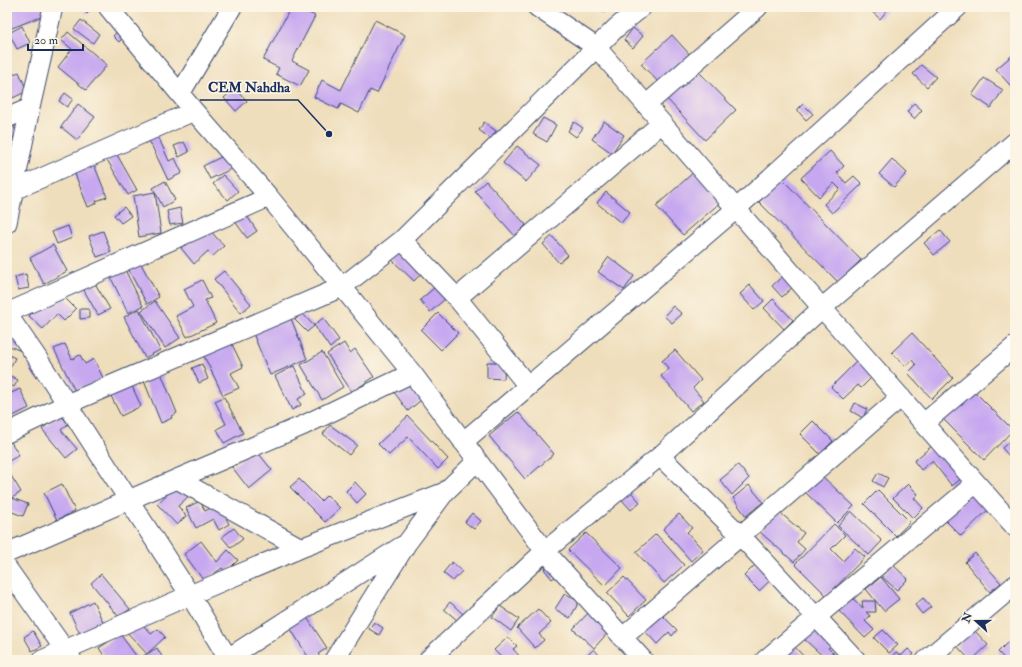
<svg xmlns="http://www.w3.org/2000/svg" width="1022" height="667" font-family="'IM FELL Double Pica',serif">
  <rect width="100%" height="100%" fill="#fcf5e5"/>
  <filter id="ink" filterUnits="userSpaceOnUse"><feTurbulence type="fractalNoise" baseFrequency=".025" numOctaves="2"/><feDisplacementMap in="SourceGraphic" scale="8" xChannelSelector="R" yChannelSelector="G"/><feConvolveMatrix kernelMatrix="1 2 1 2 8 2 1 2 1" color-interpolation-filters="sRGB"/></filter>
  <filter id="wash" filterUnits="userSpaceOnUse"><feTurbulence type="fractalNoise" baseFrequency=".012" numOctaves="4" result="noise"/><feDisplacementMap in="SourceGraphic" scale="16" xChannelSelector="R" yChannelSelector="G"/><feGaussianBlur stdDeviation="0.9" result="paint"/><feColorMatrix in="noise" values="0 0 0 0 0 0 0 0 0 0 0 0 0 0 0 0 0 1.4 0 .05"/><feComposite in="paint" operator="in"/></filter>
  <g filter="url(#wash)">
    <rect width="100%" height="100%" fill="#efdebc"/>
    <g id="blocks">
      <!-- building -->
      <path fill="#c6a7f0" d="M7 7H48L50 13 7 30Z
        M81 7H94L87 14Z
        M291 7H297L315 16 292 61 309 70 300 86 276 74 279 68 263 60Z
        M594 7H608L606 12Z
        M867 7H886L888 9 880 19Z
        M81 20 99 34 93 43 74 29Z
        M375 20 405 35 377 93 370 90 359 113 341 104 338 109 314 97 322 80 341 90Z
        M123 25 129 31 119 42 113 36Z
        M22 26 30 43 17 49 9 33Z
        M633 28 643 36 633 48 624 40Z
        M68 32 107 65 86 90 58 67 72 49 61 40Z
        M672 35 692 57 662 86 641 64Z
        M1015 53V91L996 69Z
        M921 65 936 77 927 87 913 74Z
        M697 70 736 110 705 140 667 99Z
        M19 72 27 91 13 98 7 83V77Z
        M984 78 1003 90 991 108 972 95Z
        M235 88 247 101 236 111 224 98Z
        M65 93 73 99 67 107 59 101Z
        M914 103 922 110 914 119 907 112Z
        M78 104 95 117 77 140 61 127Z
        M803 104 813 114 806 120 797 110Z
        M543 118 556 125 547 142 533 134Z
        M604 121 624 135 612 153 592 139Z
        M484 122 496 131 491 139 479 130Z
        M574 122 583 128 576 137 568 131Z
        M13 123 17 136 7 139V125Z
        M157 134 169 161 175 158 182 173 168 180 148 138Z
        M184 142 189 152 179 157 174 146Z
        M517 146 541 165 526 182 503 163Z
        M235 150 242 164 210 179 203 166Z
        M830 151 844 166 837 173 846 183 854 176 862 184 832 213 824 204 840 189 834 183 819 197 801 178Z
        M116 153 137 190 128 195 106 158Z
        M892 159 907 173 894 187 879 174Z
        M93 162 107 197 96 201 97 203 88 207 73 169Z
        M695 171 722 201 683 235 656 206Z
        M223 175 238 191 228 200 213 184Z
        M782 179 861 260 838 282 759 202Z
        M165 181 175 200 163 207 153 188Z
        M486 181 526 225 515 236 475 191Z
        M155 192 161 233 139 237 133 196Z
        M606 192 630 212 621 223 597 203Z
        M124 207 131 216 121 223 114 215Z
        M180 208 183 223 170 225 167 211Z
        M245 213 257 231 247 238 234 220Z
        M68 226 72 238 57 244 52 232Z
        M206 226 224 246 213 256 208 251 194 264 181 248Z
        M940 230 950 242 934 255 924 243Z
        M103 231 111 252 97 257 89 236Z
        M552 236 568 255 559 263 543 244Z
        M409 240 432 262 414 281 391 259Z
        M53 245 67 271 44 284 30 258Z
        M609 257 634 276 624 290 598 272Z
        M140 262 159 297 147 304 128 269Z
        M124 268 143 306 128 313 110 276Z
        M789 270 799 281 782 297 772 286Z
        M224 271 251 304 241 313 214 279Z
        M26 274 29 288 18 290 15 277Z
        M93 280 110 309 98 315 82 287Z
        M202 280 211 298 205 300 216 323 187 337 176 316 193 307 184 289Z
        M442 281 452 293 430 312 420 300Z
        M750 285 764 301 754 310 740 294Z
        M56 289 76 309 64 321 57 314 43 329 29 316Z
        M773 299 793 320 784 329 764 308Z
        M155 301 180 338 165 348 141 311Z
        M673 306 682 314 672 323 664 316Z
        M80 309H89V318L80 319Z
        M139 309 160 350 145 358 124 317Z
        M302 313 314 326 307 332 295 320Z
        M438 313 458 333 441 350 421 330Z
        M290 316 307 359 270 375 252 331Z
        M323 318 339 340 330 348 314 325Z
        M9 327 28 336 21 351 7 345V332Z
        M912 333 953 378 932 399 908 373 916 365 912 360 905 366 892 352Z
        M230 340 243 367 231 373 239 388 223 395 203 354Z
        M344 343 350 353 355 349 374 377 352 392 327 354Z
        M65 344 72 359 80 355 85 364 94 359 103 378 75 391 54 349Z
        M675 350 701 380 693 388 704 401 691 411 661 376 669 369 662 361Z
        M322 352 343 387 322 400 301 365Z
        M865 353 881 368 861 388 858 385 843 399 831 387Z
        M7 354 15 358 10 368 7 367Z
        M39 361 45 372 36 378 29 367Z
        M487 362H505L504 379 487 378Z
        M202 364 208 379 199 383 192 368Z
        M294 366 307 394 298 399 301 405 292 410 275 376Z
        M420 371 434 389 408 411 394 392Z
        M161 373 177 413 171 416 172 418 161 423 144 381Z
        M7 374 18 380 14 387 7 383Z
        M131 384 141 406 121 416 110 394Z
        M20 389 29 408 7 419V395Z
        M972 389 1013 430 984 460 943 419Z
        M224 397 243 433 224 443 217 429 226 424 215 401Z
        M855 403 867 409 863 418 851 411Z
        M518 412 554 454 525 479 489 436Z
        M60 414 68 424 61 430 77 449 66 458 42 429Z
        M408 416 448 459 438 469 408 437 389 455 378 444Z
        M813 421 833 441 820 454 800 434Z
        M330 425 357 445 349 455 323 434Z
        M940 439 968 473 952 486 932 461 921 470 914 461Z
        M1010 441 1015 446V451L1009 456 1002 448Z
        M11 442 19 455 9 461 7 459V444Z
        M255 449 272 470 249 489 232 467Z
        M738 465 749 478 732 495 720 480Z
        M7 469 21 492 12 498 28 504 23 516 7 510Z
        M878 473 888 478 883 487 873 481Z
        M821 475 854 506 837 523 805 492Z
        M299 479 321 501 327 495 340 508 325 522 290 487Z
        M180 482 191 494 178 506 186 516 177 525 157 504Z
        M355 482 366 494 357 503 346 491Z
        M62 484 75 511 57 520 44 493Z
        M908 484 918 494 914 498 923 508 913 518 893 498Z
        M749 485 763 502 746 516 733 498Z
        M980 485 996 502 961 536 945 520Z
        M878 490 910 522 896 536 864 504Z
        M631 492 640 502 631 510 622 500Z
        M200 501 205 511 219 504 229 524 219 530 213 519 196 528 186 508Z
        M778 511 804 533 797 542 805 549 794 562 760 532Z
        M851 511 882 541 869 555 838 526Z
        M472 513 481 521 474 529 465 522Z
        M679 514 692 528 687 532 703 550 691 561 663 529Z
        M834 524 845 535 831 549 843 561 855 548 865 557 827 596 795 564Z
        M234 528 243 539 231 548 222 537Z
        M586 533 622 568 605 586 568 550Z
        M656 534 684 565 664 583 636 552Z
        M201 541 217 562 228 550 238 560 226 572 222 568 204 581 184 554Z
        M975 553 1001 583 990 592 965 562Z
        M765 555 780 571 759 591 744 576Z
        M452 562 462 571 453 581 443 573Z
        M553 562 561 572 552 579 544 569Z
        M893 565 908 579 897 590 882 577Z
        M101 574 130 609 119 617 91 583Z
        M624 577 646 600 629 616 607 593Z
        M881 577 899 599 884 611 866 589Z
        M565 593 579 602 570 618 555 609Z
        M848 594 863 608 862 601H875L876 612H866L870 616 865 621 874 630 865 638 835 607Z
        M923 598 931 607 922 614 915 605Z
        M93 601 103 622 80 634 70 613Z
        M450 602 463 614 457 620 444 609Z
        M500 606 519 619 511 631 492 617Z
        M538 609 551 623 539 634 544 640 535 648 517 628Z
        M591 610 611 629 594 648 573 629Z
        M660 613 677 630 672 636 669 632 657 644 644 630Z
        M306 616 327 648 318 654 322 660H310L289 626Z
        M823 617 841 635 828 648 838 658 836 660H827L803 638Z
        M138 619 151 634 158 629 165 637 147 654 125 630Z
        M374 622 383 628 379 635 369 629Z
        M883 630 898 645 889 653 874 638Z
        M974 630 988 645 972 660H970L957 646Z
        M33 631 42 646 32 651 24 637Z
        M120 634 137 657 132 660H107L99 648Z
        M508 637 517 646 513 649 522 659 521 660H504L494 650Z
        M1011 639 1015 644V660H1006L998 652Z
        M793 645 807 660H786L781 655Z
        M157 648 164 660H137L145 655Z
        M594 649 603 660H582Z
        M908 649 914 654 909 660H889L896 652 901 656Z
        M815 655 820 660H809Z"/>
    </g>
  </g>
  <g filter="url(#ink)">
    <use href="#blocks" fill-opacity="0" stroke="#3b496c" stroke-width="1"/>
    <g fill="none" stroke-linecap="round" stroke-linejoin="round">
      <!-- minor casing -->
      <g stroke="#3b496c" stroke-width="21">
        <path id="minor" d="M108 7 194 111 269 197 412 373 545 551 643 660
          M537 7 596 47 822 308 1015 527
          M180 94 232 7
          M646 105 758 7
          M7 118 30 108
          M7 193 194 111
          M7 223 30 108 53 7
          M402 240 457 298 528 386
          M457 298 662 123
          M7 313 269 197
          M7 314 36 356 190 595 229 660
          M924 423 1015 346
          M7 433 67 404 342 287 402 240 616 28 642 7
          M463 442 736 209 958 7
          M660 456 741 536 856 660
          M177 479 301 548
          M7 553 177 479 304 425 412 373
          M7 568 72 660
          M622 638 901 397
          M42 660 190 595 301 548 445 492
          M225 660 402 546
          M334 660 407 543 445 492 477 461
          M428 660 545 551 660 456 822 308 1015 142
          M765 660 976 483
          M926 660 1015 585"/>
      </g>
      <!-- minor -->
      <use href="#minor" stroke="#fff" stroke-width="19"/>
    </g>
  </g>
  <!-- callouts -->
  <path fill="none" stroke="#1b2f5e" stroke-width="1.5" d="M329 134L298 100H200"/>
  <circle fill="#1b2f5e" stroke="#fcf5e5" stroke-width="1.5" cx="329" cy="134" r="4"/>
  <g font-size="14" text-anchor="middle" font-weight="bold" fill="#1b2f5e" stroke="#fcf5e5" stroke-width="3.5" stroke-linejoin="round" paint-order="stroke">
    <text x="249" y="92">CEM Nahdha</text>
  </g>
  <!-- margin -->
  <rect width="1022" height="667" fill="none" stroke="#fcf5e5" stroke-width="24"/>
  <!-- north arrow -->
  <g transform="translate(976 621) rotate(291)" stroke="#fcf5e5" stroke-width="3" paint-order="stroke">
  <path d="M0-3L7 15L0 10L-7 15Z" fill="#1b2f5e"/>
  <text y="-6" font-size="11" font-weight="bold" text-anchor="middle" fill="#1b2f5e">N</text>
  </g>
  <!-- scale -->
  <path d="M28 44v6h55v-6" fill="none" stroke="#1b2f5e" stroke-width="2"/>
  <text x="34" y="44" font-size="12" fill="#1b2f5e" stroke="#fcf5e5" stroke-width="3" paint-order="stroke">20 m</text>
</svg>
